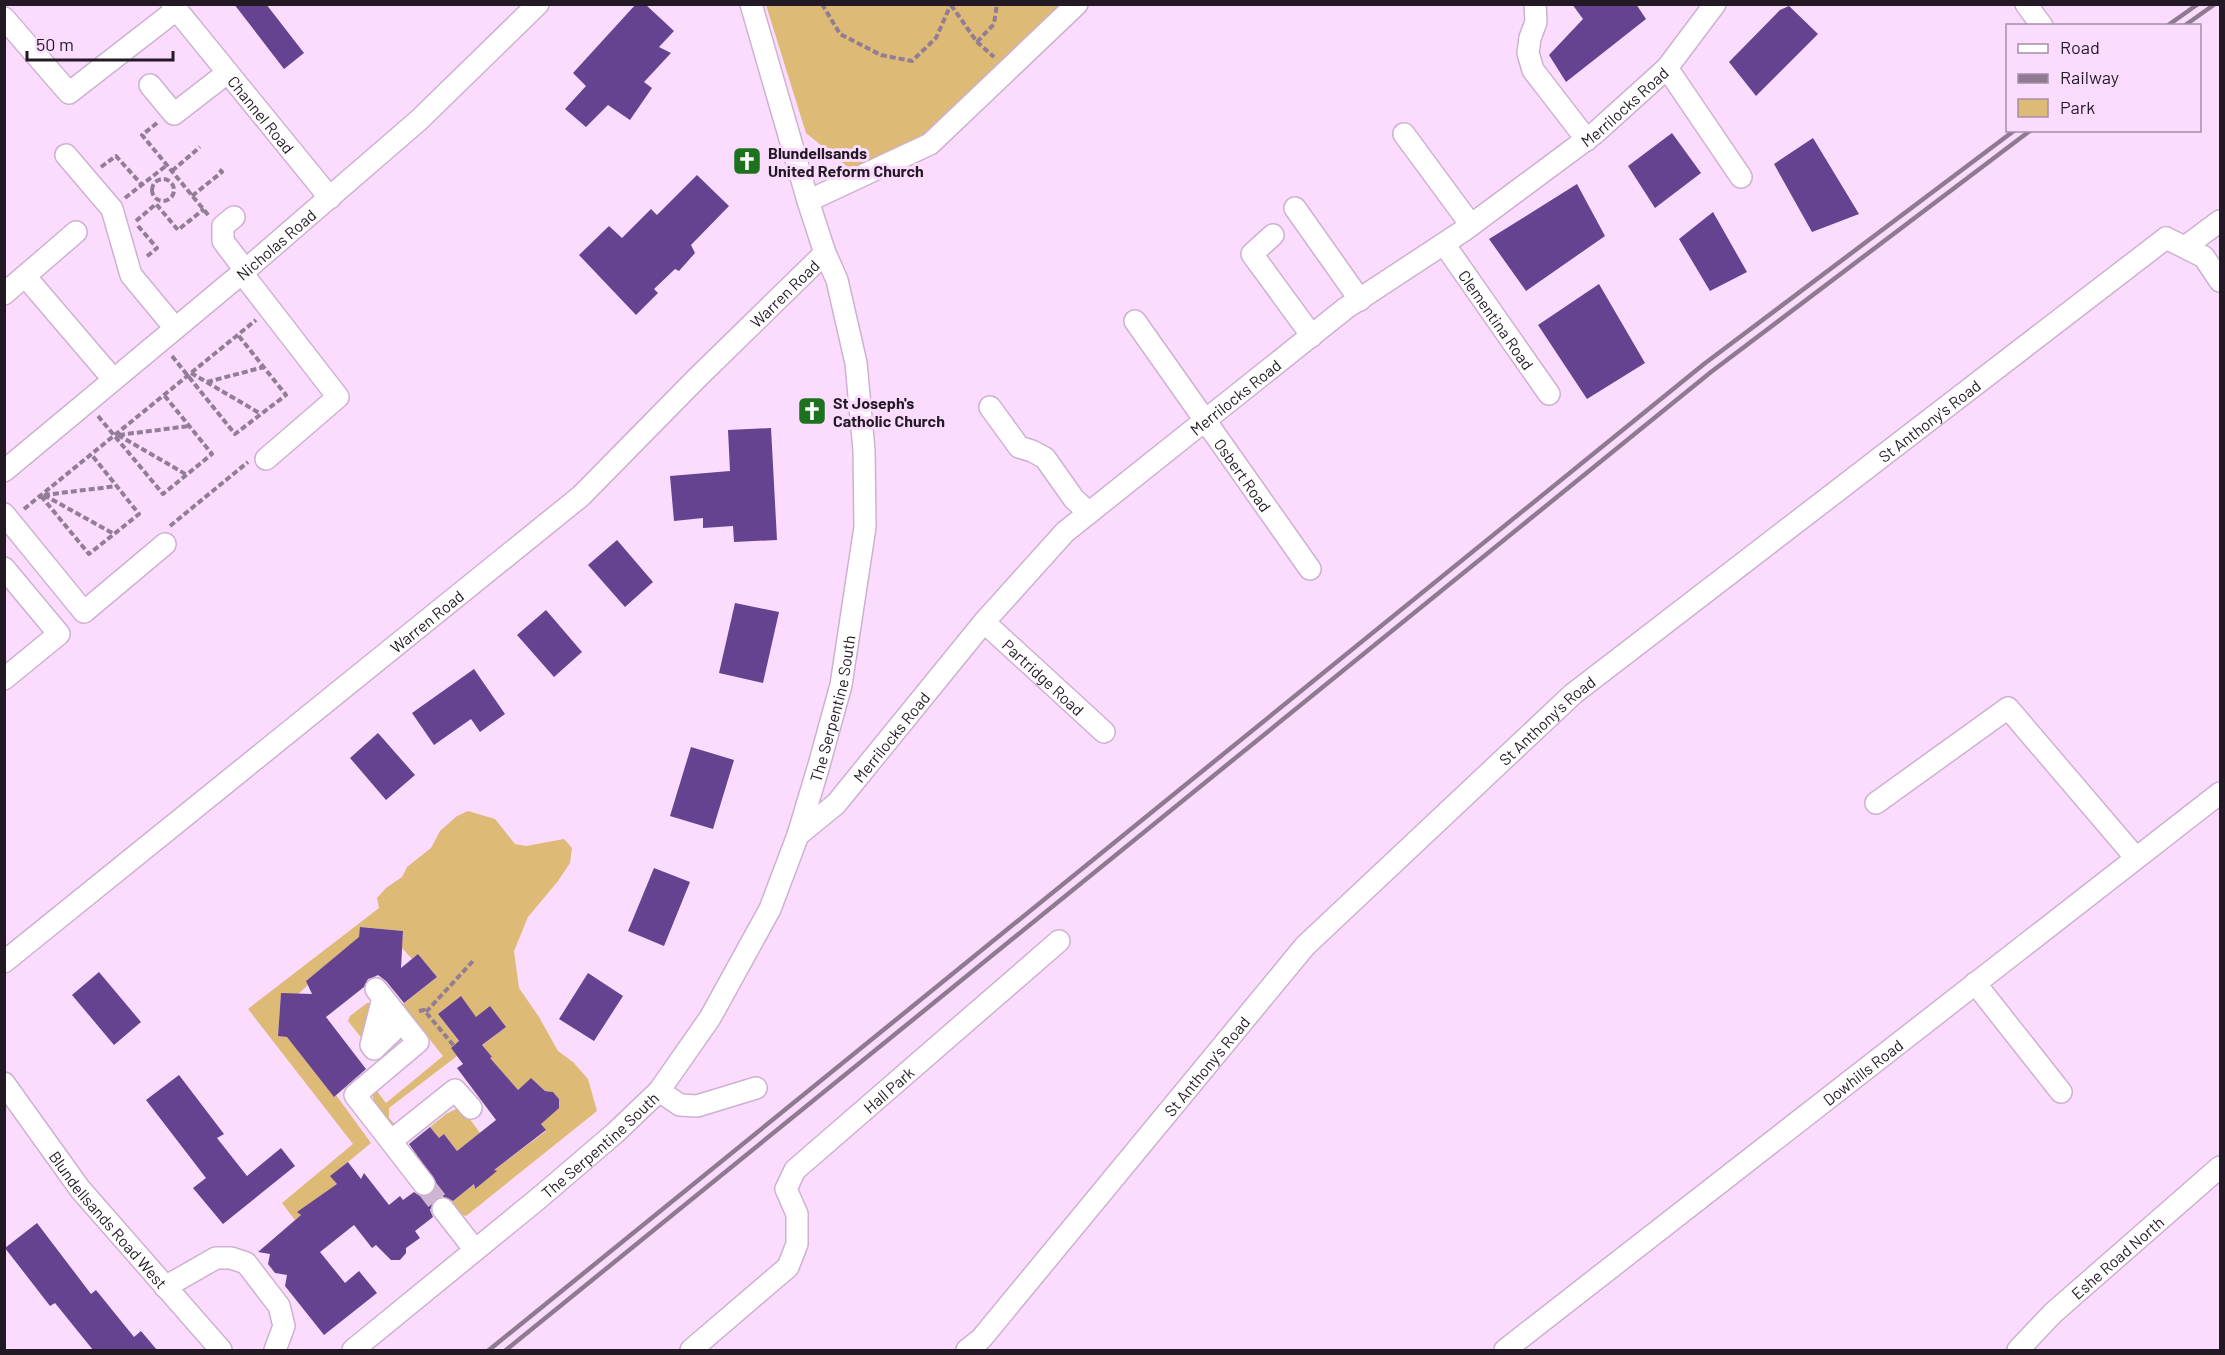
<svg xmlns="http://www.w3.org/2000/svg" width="2225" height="1355" font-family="Barlow,sans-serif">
  <rect width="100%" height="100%" fill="#fbdcfe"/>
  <!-- green -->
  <path fill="#ddba75" d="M766 5H1077L930 144 859 176 806 133Z
    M468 811 495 819 515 844 526 846 564 839 572 848 570 863 558 881 528 917 514 951 519 988 539 1017 558 1051 573 1062 588 1079 597 1111 466 1216 457 1213 449 1204 474 1184 475 1189 494 1170 546 1131 537 1118 559 1108V1099L553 1092 545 1091 531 1078 515 1093 506 1076 488 1059 492 1057 480 1047 506 1027 476 1017 460 997 438 1014 459 1042 451 1048 457 1056 389 1108V1118L396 1126 392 1129 375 1107 370 1082 386 1103 443 1056 402 1005 437 977 418 954 412 959 402 948 403 931 361 927 358 943 345 949 307 980 308 985 298 994H281L278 1036 293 1037 298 1051 334 1097 336 1095 371 1143 331 1176 339 1187C323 1194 312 1202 298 1212L301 1215 295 1220 282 1203 353 1144 248 1009 379 908 377 898 386 888 402 877 407 867 431 848 440 831 457 816Z
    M367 1003H372L367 1045 348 1021 350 1016Z
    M456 1109 464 1111 480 1133 457 1151 444 1134 439 1138 430 1127 446 1114Z"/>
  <!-- building -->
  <path fill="#664390" d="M234 4H266L304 53 284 69Z
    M636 4H645L674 31 659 47 671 53 644 82 652 88 630 120 608 105 586 127 565 109 586 86 573 73Z
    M1572 4H1636L1646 19 1566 82 1549 55 1583 19Z
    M1789 6 1818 34 1756 96 1729 62 1780 10Z
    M1672 133 1701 173 1655 208 1628 166Z
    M1813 138 1859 214 1812 232 1774 164Z
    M697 175 729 206 691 245 695 253 679 271 675 269 654 289 658 293 636 315 579 255 609 226 622 238 651 209 657 215Z
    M1577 184 1605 236 1526 291 1489 239Z
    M1713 212 1747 272 1710 291 1679 239Z
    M1599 284 1645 363 1587 399 1538 325Z
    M771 428 777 540 734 542 733 526 703 528V518L674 521 670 476 730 471 728 430Z
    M617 540 653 582 625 607 588 565Z
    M735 603 779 612 763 683 719 673Z
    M546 610 582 652 554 677 517 635Z
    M474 669 505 714 480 732 471 719 434 745 412 713Z
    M378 733 415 775 386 800 350 758Z
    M691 747 734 760 713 829 670 816Z
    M654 868 690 882 664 946 628 931Z
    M360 927 403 931 401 968 418 954 437 977 404 1003 386 981 378 975 374 977 368 979 364 987 326 1017 366 1069 334 1097 287 1037 278 1036 281 993 312 994 306 981 359 937Z
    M99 972 141 1022 114 1045 72 995Z
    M588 973 623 996 594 1041 559 1019Z
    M461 996 476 1017 490 1006 506 1027 482 1045 492 1057 490 1058 518 1090 531 1078 545 1091 553 1092 559 1099V1108L541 1124 546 1130 494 1170 497 1171 475 1189 474 1184 453 1201 442 1196 435 1199 430 1210 433 1217 415 1231 420 1238 406 1248V1253L400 1260H391L376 1245 372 1248 354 1225 320 1252 345 1283 359 1271 377 1293 324 1335 285 1286 287 1275 275 1273 268 1264 270 1254 258 1252 301 1215 297 1212 337 1184 330 1176 348 1162 361 1179 364 1173 389 1205 400 1196 403 1200 414 1192 420 1196H426L436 1189V1182L409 1144 430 1127 439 1138 444 1134 457 1151 496 1120 457 1068 463 1064 451 1048 459 1041 438 1014Z
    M179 1075 224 1134 217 1138 247 1176 281 1148 295 1166 223 1224 193 1188 206 1178 146 1100Z
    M37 1223 91 1294 96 1290 134 1337 141 1331 157 1350H93L55 1303 50 1306 5 1248Z"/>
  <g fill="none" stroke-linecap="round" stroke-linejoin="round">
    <!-- minor-tunnel -->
    <path stroke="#d0b5d3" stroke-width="21" stroke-dasharray="21 10" stroke-linecap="butt" d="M424 1184 443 1209"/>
    <!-- minor casing -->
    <g stroke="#ceb1d1" stroke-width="24">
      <g id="minor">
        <path id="s1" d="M172 4 330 198"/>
        <path d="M1535 4 1536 22 1530 38 1528 53 1533 70 1587 140"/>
        <path d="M2026 4 2042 26"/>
        <path d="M4 18 69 93 176 10"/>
        <path d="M1667 68 1741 177"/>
        <path d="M150 85 174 114 227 73"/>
        <path d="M1404 134 1471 225"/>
        <path d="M66 155 112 209 131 275 175 328"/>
        <path d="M808 201 930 144 1077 4"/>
        <path d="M1295 208 1360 300"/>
        <path d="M234 217 223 226V241L245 270"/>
        <path d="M1273 235 1252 254 1312 336"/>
        <path id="s2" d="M1444 244 1549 394"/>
        <path d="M2185 247 2220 221"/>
        <path d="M242 273 338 397 266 459"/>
        <path d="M25 276 113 379"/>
        <path d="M4 294 76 232"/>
        <path id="s3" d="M1135 321 1310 569"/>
        <path d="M990 407 1019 447 1032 451 1045 458 1074 499 1089 513"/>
        <path id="s4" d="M4 471 242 273 419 120 538 4"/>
        <path d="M4 514 84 612 165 544"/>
        <path d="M4 568 59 634 4 679"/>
        <path id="s5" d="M984 622 1104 732"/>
        <path d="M1876 803 2008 708 2136 858"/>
        <path id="s6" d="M798 835 836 804 984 622 1065 532 1346 308 1463 231 1595 133 1667 68 1715 4"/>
        <path id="s7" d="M4 962 581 496 696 379 825 253"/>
        <path d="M1975 983 2061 1092"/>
        <path d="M376 989 418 1042 355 1095 424 1184"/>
        <path d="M383 998 371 1045 374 1049 402 1022"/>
        <path id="s8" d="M4 1083 80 1189 221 1350"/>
        <path d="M659 1091 680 1105 697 1106 756 1088"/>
        <path d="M391 1141 455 1090 471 1108"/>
        <path d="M443 1209 475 1250"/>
        <path d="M165 1287 216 1258H231L246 1263 279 1306 284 1326 275 1350"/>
        <path id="s9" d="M353 1350 539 1198 615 1133 659 1091 710 1018 770 909 798 835 819 765 841 685 865 527 864 450 856 363 837 280 825 253 808 201 751 4"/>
        <path id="s10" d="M691 1350 788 1267 797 1244V1214L786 1189 795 1170 1059 941"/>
        <path id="s11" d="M967 1350 981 1339 1305 946 1573 694 2166 238 2204 257 2220 281"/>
        <path id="s12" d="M1505 1350 2220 793"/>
        <path id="s13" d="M2018 1350 2053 1313 2220 1167"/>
      </g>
    </g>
    <!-- path -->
    <path stroke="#927d95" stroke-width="4" stroke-dasharray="6 3" stroke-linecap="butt" d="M822 4 840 34 881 55 912 61 936 38 951 4
      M951 5 977 42 994 57
      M977 42 994 24 997 4
      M157 123 142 135 209 216
      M101 167 116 156 142 185
      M172 171 200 147
      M152 190a11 11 0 1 1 22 0a11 11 0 1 1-22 0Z
      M192 196 222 172 219 169
      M125 198 167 165
      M136 221 156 204 178 230 204 209
      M138 226 157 248 145 258
      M172 356 235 434 286 395 238 335
      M191 373 261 414
      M207 382 264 367
      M98 416 163 494 212 454 164 395
      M118 435 187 475
      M119 435 189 426
      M44 495 114 534
      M44 495 117 486
      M41 496 89 554 139 514 91 454
      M24 509 256 320
      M170 526 248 462
      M419 1011 424 1010 454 1046
      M426 1012 473 961"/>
    <!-- minor -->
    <use href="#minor" stroke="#fff" stroke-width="21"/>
    <!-- rail -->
    <path stroke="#8f7a91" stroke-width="4.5" d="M2167 26 2198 4
      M2184 26 2215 4
      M489 1350 1704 364 2015 130
      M506 1350 1711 372 2031 130"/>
  </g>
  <!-- icons -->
  <defs>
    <g id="church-square" transform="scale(1.5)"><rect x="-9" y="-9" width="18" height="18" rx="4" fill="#1d721d" stroke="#fbdcfe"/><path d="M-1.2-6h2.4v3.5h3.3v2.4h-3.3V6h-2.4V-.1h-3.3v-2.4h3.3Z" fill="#fff"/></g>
  </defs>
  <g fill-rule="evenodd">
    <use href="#church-square" x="747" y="161"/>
    <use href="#church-square" x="812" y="411"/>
  </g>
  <g text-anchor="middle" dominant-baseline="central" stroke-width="6" stroke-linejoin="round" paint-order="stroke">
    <!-- street labels -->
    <g font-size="16" fill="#231925" stroke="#fbdcfe">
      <text stroke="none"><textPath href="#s6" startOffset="1108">Merrilocks Road</textPath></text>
      <text stroke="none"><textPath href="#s1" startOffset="142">Channel Road</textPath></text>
      <text stroke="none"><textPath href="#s4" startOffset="354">Nicholas Road</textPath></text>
      <text stroke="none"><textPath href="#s7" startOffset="1029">Warren Road</textPath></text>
      <text stroke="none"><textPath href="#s2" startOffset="92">Clementina Road</textPath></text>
      <text stroke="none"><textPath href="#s6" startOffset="622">Merrilocks Road</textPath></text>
      <text stroke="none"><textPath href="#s11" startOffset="1344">St Anthony's Road</textPath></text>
      <text stroke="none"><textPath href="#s3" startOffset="188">Osbert Road</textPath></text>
      <text stroke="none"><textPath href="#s7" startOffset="543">Warren Road</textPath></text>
      <text stroke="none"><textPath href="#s5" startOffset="81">Partridge Road</textPath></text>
      <text stroke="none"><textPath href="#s9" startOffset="825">The Serpentine South</textPath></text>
      <text stroke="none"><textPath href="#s11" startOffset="858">St Anthony's Road</textPath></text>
      <text stroke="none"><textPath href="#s6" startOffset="136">Merrilocks Road</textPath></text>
      <text stroke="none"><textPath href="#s11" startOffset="372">St Anthony's Road</textPath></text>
      <text stroke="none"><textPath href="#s12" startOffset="453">Dowhills Road</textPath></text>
      <text stroke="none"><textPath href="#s10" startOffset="354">Hall Park</textPath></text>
      <text stroke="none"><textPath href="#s9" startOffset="321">The Serpentine South</textPath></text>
      <text stroke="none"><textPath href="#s8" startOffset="172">Blundellsands Road West</textPath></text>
      <text stroke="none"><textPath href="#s13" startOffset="136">Eshe Road North</textPath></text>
    </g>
    <!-- poi labels -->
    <g font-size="16" font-weight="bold" fill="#231925" stroke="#fbdcfe" text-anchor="start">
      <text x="768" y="152">Blundellsands<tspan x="768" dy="18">United Reform Church</tspan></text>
      <text x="833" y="402">St Joseph's<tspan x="833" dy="18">Catholic Church</tspan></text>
    </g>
  </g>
  <!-- border -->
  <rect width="2225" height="1355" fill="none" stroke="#231925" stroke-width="12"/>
  <!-- legend -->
  <rect x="2006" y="24" width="195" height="108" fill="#fbdcfe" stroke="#a58ea7" stroke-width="1.5"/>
  <rect x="2018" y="44" width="30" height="9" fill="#ffffff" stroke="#a58ea7" stroke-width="1.5"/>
  <text x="2060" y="54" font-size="18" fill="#231925">Road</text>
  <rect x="2018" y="74" width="30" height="9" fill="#8f7a91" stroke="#a58ea7" stroke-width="1.5"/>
  <text x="2060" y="84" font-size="18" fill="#231925">Railway</text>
  <rect x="2018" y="99" width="30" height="18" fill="#ddba75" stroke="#a58ea7" stroke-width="1.5"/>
  <text x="2060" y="114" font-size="18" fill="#231925">Park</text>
  <!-- scale -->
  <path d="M27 51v9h146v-9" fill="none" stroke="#231925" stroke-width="3"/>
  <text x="36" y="51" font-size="18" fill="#231925" stroke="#fbdcfe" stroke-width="4.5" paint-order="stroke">50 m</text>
</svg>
